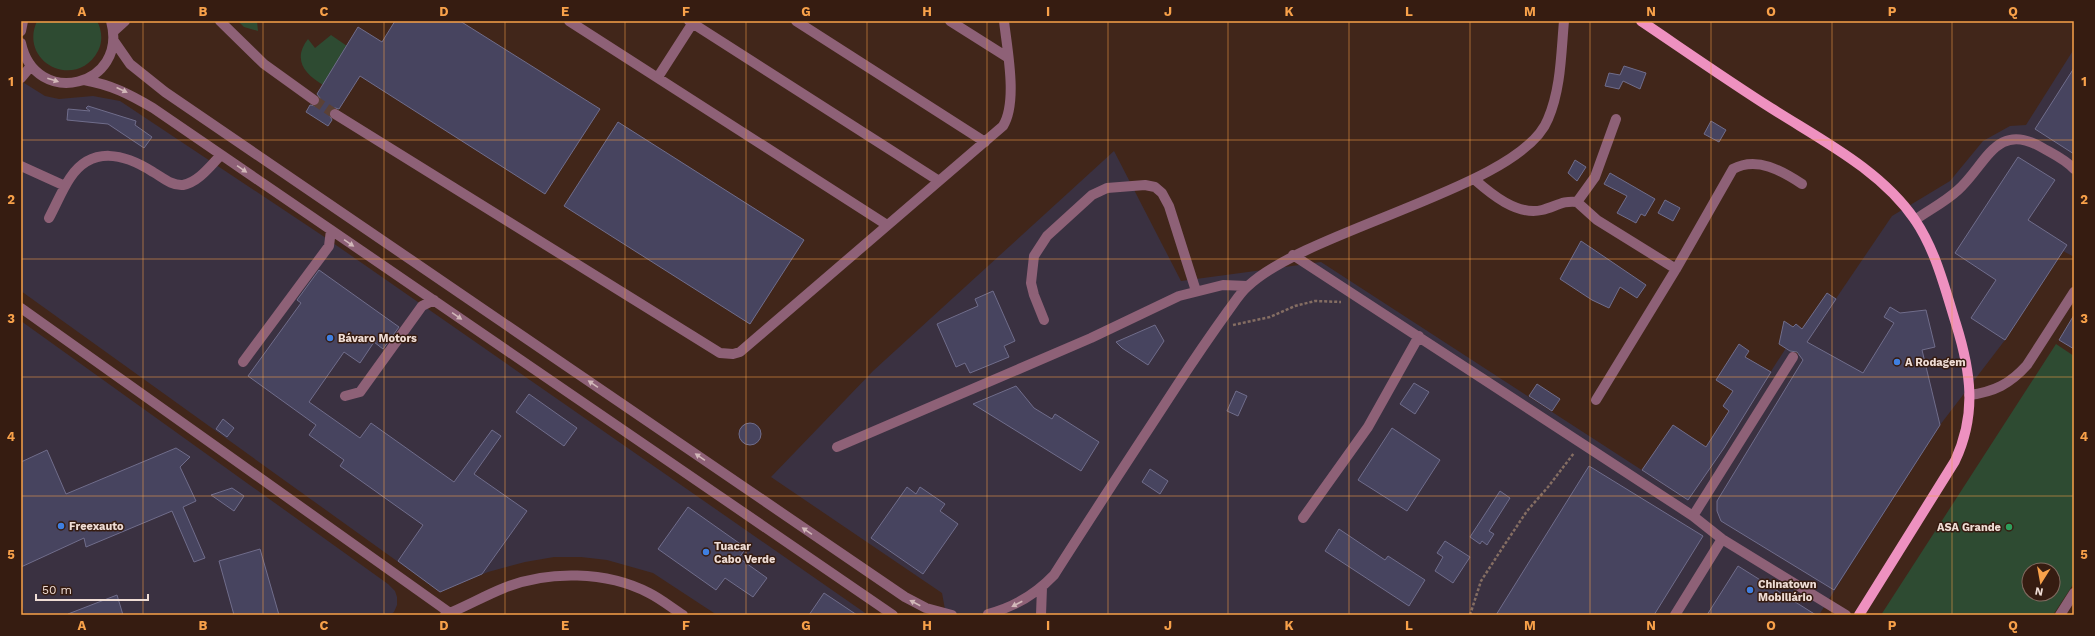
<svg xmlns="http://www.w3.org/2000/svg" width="2095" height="636" font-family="'Work Sans',sans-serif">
  <rect width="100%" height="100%" fill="#41261a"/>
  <!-- commercial -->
  <path fill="#3a3141" d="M2074 49V257L2063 251 2005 340 1940 425 1819 615H946L942 593 771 477 873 371 1114 151 1181 281 1321 262 1688 500 1786 348 1797 356 1892 216 1950 181 1983 141 2010 126 2026 125Z
    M21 81 45 96 59 99 93 96 120 101 323 236 868 615H717L653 573 607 560 581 557H554L525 562 488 572 440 592 21 291Z
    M21 321 388 584 395 591 397 597V605L394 612 390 615H25L21 602Z"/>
  <!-- green -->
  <path fill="#2e4b32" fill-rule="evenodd" d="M37 21H97C102 30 103 42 98 51 77 91 18 63 37 21Z
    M238 21H257L258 31 244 27Z
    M331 35 347 46 337 61 360 76 323 85C305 74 292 60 308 39L315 48Z
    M2056 344 2074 356V583L2053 615H1881ZM2029 570H2053V594H2029Z"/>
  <!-- building -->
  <path fill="#47445f" stroke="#706d8b" d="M395 21H460L600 109 545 194 360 76 339 109 335 108 330 110 329 114 332 120 328 126 306 112 310 105 316 106 319 103 320 98 317 94 358 27 382 42Z
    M1624 66 1646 73 1640 89 1623 81 1619 89 1605 86 1609 73 1620 75Z
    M2074 68V154L2035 129Z
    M88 106 136 121 135 125 152 137 144 148 108 124 67 120 68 109 90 111 86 108Z
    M1711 121 1726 130 1719 142 1704 134Z
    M618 122 804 240 750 324 564 206Z
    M2018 157 2055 180 2028 220 2067 245 2005 340 1971 318 1996 280 1955 253Z
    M1575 160 1586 167 1577 181 1568 173Z
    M1610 173 1655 199 1645 216 1641 214 1636 223 1617 213 1627 196 1604 184Z
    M1665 200 1680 208 1673 221 1658 213Z
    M1581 241 1646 285 1637 298 1620 287 1609 308 1592 300 1560 279Z
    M319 270 399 327 383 349 374 342 360 363 344 352 309 402 360 438 371 423 454 482 492 430 501 436 474 474 527 511 482 574 440 592 398 561 423 525 340 466 344 460 309 435 316 425 248 376 301 303 297 300Z
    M993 291 1015 341 1004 346 1009 357 970 373 965 363 956 367 937 324 978 306 975 299Z
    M1827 293 1836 299 1807 342 1863 373 1894 323 1884 317 1890 307 1900 313 1926 310 1935 347 1922 350 1940 425 1834 590 1721 521 1717 511V501L1803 360 1797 352 1790 351 1779 344 1784 321 1793 327 1796 324 1802 329Z
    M2074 315V349L2059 340Z
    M1155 325 1164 341 1148 365 1122 348 1116 342Z
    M1739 344 1749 351 1745 357 1771 372 1724 448 1688 500 1642 470 1673 425 1706 447 1729 411 1723 406 1733 391 1716 380Z
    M1414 383 1429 392 1415 414 1400 404Z
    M1537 384 1560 399 1552 411 1529 396Z
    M1016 386 1034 408 1052 419 1055 414 1099 442 1081 471 973 404Z
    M1236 391 1247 396 1238 416 1227 411Z
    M529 394 577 428 564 446 516 412Z
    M223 419 234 428 227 437 216 429Z
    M739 434a11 11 0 1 1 22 0a11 11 0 1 1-22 0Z
    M1392 428 1440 460 1407 511 1358 480Z
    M176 448 190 457 180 467 196 501 183 507 205 558 194 562 172 511 86 547 84 538 21 567V462L47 450 66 494Z
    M1589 466 1703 536 1654 615H1496Z
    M1150 469 1168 481 1160 494 1142 482Z
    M907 487 916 494 920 487 945 504 940 511 958 524 923 574 871 538Z
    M232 488 244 496 234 511 211 495Z
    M1500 491 1510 498 1489 531 1494 534 1487 545 1482 541 1480 544 1470 537Z
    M688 507 746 548 739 558 767 578 753 597 725 578 716 590 658 549Z
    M1339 529 1385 560 1388 556 1425 580 1409 606 1325 551Z
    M1445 541 1470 557 1453 583 1435 571 1443 557 1437 553Z
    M260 549 279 615H234L219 561Z
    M1738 566 1816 615H1707Z
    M824 593 857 615H809Z
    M117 595 123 615H68V614Z"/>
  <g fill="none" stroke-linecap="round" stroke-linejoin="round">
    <!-- minor-tunnel -->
    <path stroke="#5b4136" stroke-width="10" stroke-dasharray="10 5" stroke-linecap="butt" d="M314 100 335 114"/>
    <!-- path -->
    <path stroke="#856e63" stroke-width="2.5" stroke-dasharray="3 2" stroke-linecap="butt" d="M1233 325 1270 317 1295 306 1315 301 1341 302
      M1470 615 1481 581 1503 547 1527 511 1548 487 1574 453"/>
    <!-- minor -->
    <path stroke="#8e6177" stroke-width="10" d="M220 21 264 64 314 100
      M569 21 887 225
      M689 21 939 181
      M796 21 985 142
      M950 21 1007 57
      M21 31 23 21
      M114 31 125 21
      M114 41 130 64 165 92 905 597 926 608 952 615
      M21 43C35 109 129 87 111 21
      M658 77 694 21
      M21 78 31 66
      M84 80C112 85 129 94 153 108L893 615
      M335 114 720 353 733 354 740 352 1003 126C1018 102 1007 49 1004 21
      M21 166 65 186
      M1474 179C1491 194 1517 216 1542 210 1555 207 1563 200 1577 202L1595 177 1616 119
      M1577 202 1597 220 1676 269 1733 169C1757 156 1782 171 1802 184
      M49 218C56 205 62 190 70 178 92 145 125 154 153 172 162 177 172 186 183 185 199 182 211 165 221 155
      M1915 220C1929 210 1945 202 1958 190 1986 165 1996 121 2041 147 2053 154 2065 159 2074 169
      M1293 255 1693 516 1722 539 1846 615
      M21 308 450 613
      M1044 320 1034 295 1031 283 1034 256 1047 236 1092 195 1107 188 1145 185 1155 187 1162 193 1169 206 1196 291
      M243 362 329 246 331 230
      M1969 395C1994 392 2010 384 2027 365L2074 292
      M345 396 360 392 422 306 434 300
      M1596 400 1676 269
      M837 447 1091 338 1179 296 1223 285 1247 286
      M1693 516 1793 357
      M1303 518 1368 427 1419 336
      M988 614C1015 607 1035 595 1054 575 1094 512 1135 450 1176 387 1193 361 1210 336 1228 311 1234 303 1240 293 1248 286 1310 228 1522 187 1548 119 1561 89 1561 54 1564 21
      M445 615C465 607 484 596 504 588 548 570 607 571 649 593 661 599 672 608 683 615
      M1041 615 1042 587
      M1675 615 1722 539
      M2060 615 2074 593"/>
    <!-- major -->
    <path stroke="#ee91c0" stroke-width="10" d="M1641 21C1684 50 1727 80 1771 108 1821 140 1881 170 1915 220 1936 251 1945 289 1956 324 1971 372 1977 414 1955 461L1859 615"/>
  </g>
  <!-- one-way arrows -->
  <defs><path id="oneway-solid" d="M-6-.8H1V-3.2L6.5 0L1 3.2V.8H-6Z"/></defs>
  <g fill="#d2b8b9">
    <use href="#oneway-solid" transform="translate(53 80) rotate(18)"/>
    <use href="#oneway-solid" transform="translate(122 90) rotate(25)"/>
    <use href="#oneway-solid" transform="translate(242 169) rotate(34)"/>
    <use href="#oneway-solid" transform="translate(349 243) rotate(34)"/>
    <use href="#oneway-solid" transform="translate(457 316) rotate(34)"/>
    <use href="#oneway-solid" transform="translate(593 384) rotate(-146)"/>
    <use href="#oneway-solid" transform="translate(700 457) rotate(-146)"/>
    <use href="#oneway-solid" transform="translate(807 531) rotate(-146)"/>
    <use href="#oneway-solid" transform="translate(915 603) rotate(-152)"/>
    <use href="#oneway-solid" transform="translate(1017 604) rotate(153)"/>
  </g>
  <!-- grid -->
  <path fill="none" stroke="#f8a14a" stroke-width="1" stroke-opacity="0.55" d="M143 21V615M263 21V615M384 21V615M505 21V615M625 21V615M746 21V615M867 21V615M987 21V615M1108 21V615M1228 21V615M1349 21V615M1470 21V615M1590 21V615M1711 21V615M1832 21V615M1952 21V615M21 140H2074M21 259H2074M21 377H2074M21 496H2074"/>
  <!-- markers -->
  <g fill="#3f7fe0" stroke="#361c11" stroke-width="1.5">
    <circle cx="330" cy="338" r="4"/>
    <circle cx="1897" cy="362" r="4"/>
    <circle cx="61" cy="526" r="4"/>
    <circle cx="706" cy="552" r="4"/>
    <circle cx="1750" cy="590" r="4"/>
  </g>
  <circle fill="#2e9e5b" stroke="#361c11" stroke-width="1.5" cx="2009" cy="527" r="4"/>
  <g text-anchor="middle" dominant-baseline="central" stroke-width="3" stroke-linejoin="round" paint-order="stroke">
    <!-- poi labels -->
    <g font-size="11" font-weight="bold" fill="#efddd5" stroke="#361c11" text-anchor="start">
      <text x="338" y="338">Bávaro Motors</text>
      <text x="1905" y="362">A Rodagem</text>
      <text x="69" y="526">Freexauto</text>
      <text x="2001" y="527" text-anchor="end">ASA Grande</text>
      <text x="714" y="546">Tuacar<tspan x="714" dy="13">Cabo Verde</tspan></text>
      <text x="1758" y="584">Chinatown<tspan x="1758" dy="13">Mobiliário</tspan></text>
    </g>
  </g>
  <!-- border -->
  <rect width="2095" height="636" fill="none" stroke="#361c11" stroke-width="44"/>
  <!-- north arrow -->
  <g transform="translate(2041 582) rotate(191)"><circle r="19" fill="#361c11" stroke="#80695f"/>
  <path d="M0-3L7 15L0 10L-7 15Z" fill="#f8a14a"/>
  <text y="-6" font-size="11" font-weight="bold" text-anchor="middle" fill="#efddd5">N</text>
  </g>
  <!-- scale -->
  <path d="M36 594v6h112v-6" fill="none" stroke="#efddd5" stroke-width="2"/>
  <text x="42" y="594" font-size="12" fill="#efddd5" stroke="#361c11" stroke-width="3" paint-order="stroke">50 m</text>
  <rect x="22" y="22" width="2051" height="592" fill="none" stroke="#f8a14a" stroke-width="1.5"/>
  <g font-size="13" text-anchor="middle" font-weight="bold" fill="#f8a14a">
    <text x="82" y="16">A</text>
    <text x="203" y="16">B</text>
    <text x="324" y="16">C</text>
    <text x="444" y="16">D</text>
    <text x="565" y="16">E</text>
    <text x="686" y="16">F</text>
    <text x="806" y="16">G</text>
    <text x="927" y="16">H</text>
    <text x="1048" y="16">I</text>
    <text x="1168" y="16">J</text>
    <text x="1289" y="16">K</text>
    <text x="1409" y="16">L</text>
    <text x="1530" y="16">M</text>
    <text x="1651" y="16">N</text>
    <text x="1771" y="16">O</text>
    <text x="1892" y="16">P</text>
    <text x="2013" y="16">Q</text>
    <text x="11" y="86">1</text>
    <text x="2084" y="86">1</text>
    <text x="11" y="204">2</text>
    <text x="2084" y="204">2</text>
    <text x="11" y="323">3</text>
    <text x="2084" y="323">3</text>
    <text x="11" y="441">4</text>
    <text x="2084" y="441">4</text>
    <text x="11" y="559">5</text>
    <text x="2084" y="559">5</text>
    <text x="82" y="630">A</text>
    <text x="203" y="630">B</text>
    <text x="324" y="630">C</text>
    <text x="444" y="630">D</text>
    <text x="565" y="630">E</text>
    <text x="686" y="630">F</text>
    <text x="806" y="630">G</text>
    <text x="927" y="630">H</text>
    <text x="1048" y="630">I</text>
    <text x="1168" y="630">J</text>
    <text x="1289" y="630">K</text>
    <text x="1409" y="630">L</text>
    <text x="1530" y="630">M</text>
    <text x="1651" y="630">N</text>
    <text x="1771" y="630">O</text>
    <text x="1892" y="630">P</text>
    <text x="2013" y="630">Q</text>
  </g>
</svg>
